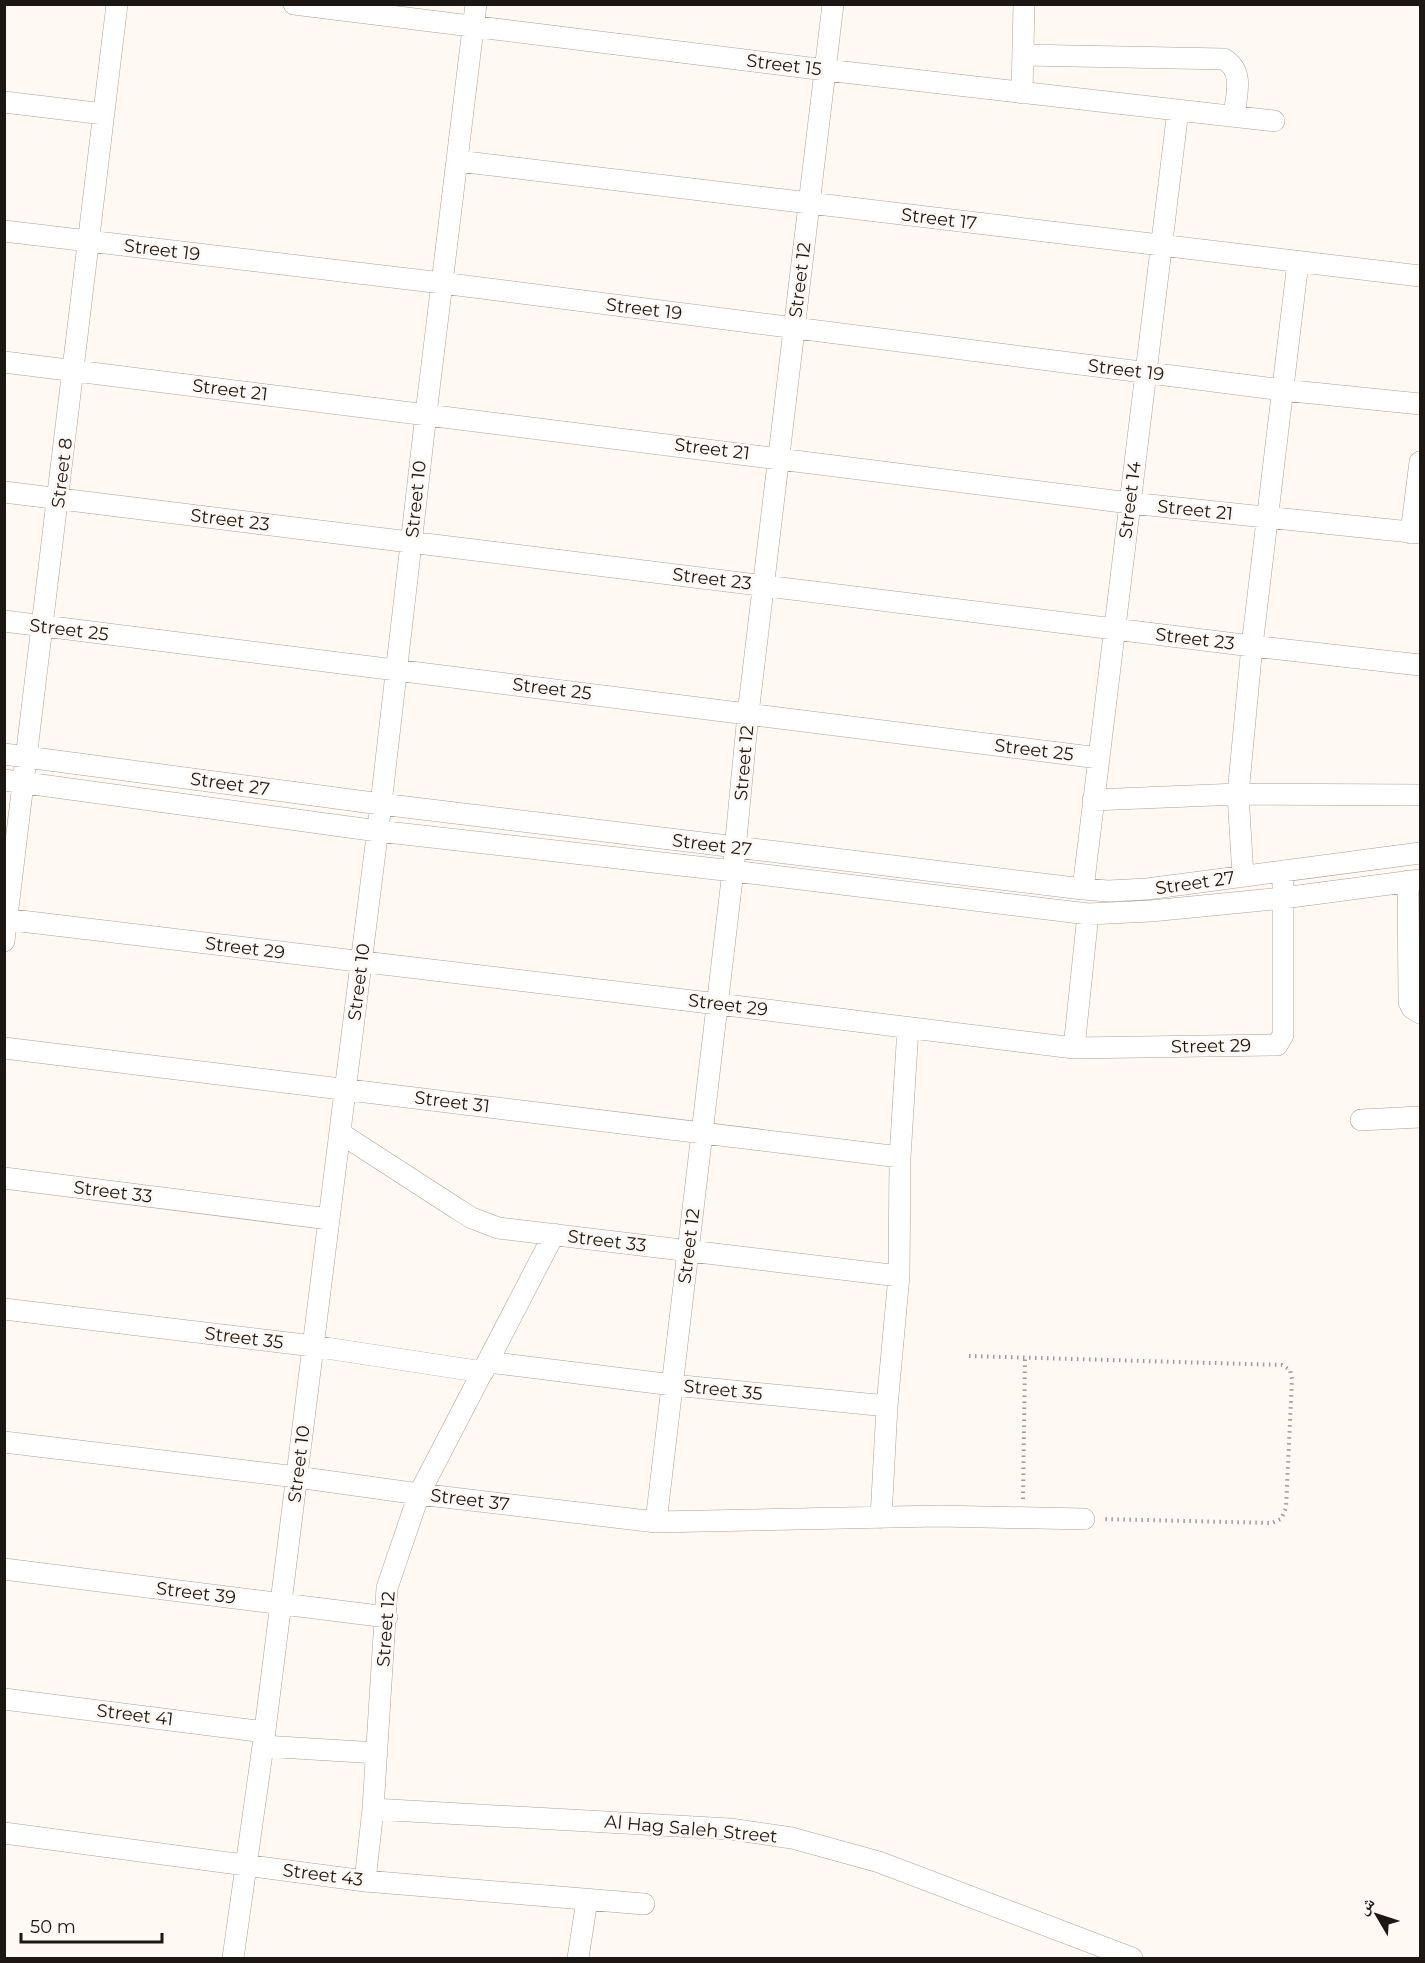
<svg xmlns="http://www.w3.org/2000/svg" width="1425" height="1963" font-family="Montserrat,'Noto Naskh Arabic',sans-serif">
  <rect width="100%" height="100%" fill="#fff8f3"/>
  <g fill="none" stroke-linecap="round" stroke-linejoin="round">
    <!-- minor casing -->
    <g stroke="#b0a194" stroke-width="22">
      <path id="minor" d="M294 4 826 70 1274 121
        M1023 55 1224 59C1245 71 1236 96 1234 116
        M1022 93 1024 4
        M4 102 104 114
        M458 161 1420 276
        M4 231 442 283 1283 390 1420 404
        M4 362 1130 503 1420 533
        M4 492 1252 646 1420 665
        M1411 533 1420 462
        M4 621 1099 758
        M4 754 381 804 1083 889 1108 891 1147 889 1420 853
        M4 780 378 831 733 871 1088 914 1151 911 1283 898 1420 880
        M1093 800 1238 794 1420 795
        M1243 876 1238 794 1252 646 1298 262
        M1408 881 1409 1002 1412 1008 1420 1013
        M1083 889 1178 110
        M4 919 718 1004 1074 1048 1277 1045 1283 1035V871
        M4 941 117 4
        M4 1048 900 1157
        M1074 1048 1088 914
        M1361 1120 1420 1117
        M340 1133 459 1210 472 1218 498 1228 899 1276
        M4 1178 329 1219
        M4 1309 313 1346 483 1372
        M488 1362 673 1385 887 1406
        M4 1442 297 1477 419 1494 656 1522 938 1516 1084 1519
        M881 1518 887 1406 899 1276 900 1157 908 1028
        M656 1522 733 871 748 714 833 4
        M4 1569 387 1617
        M4 1699 265 1732
        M263 1746 377 1753
        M373 1809 730 1829 792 1838 879 1862 1132 1958
        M4 1833 365 1881 644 1904
        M365 1881 373 1809 387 1588 419 1494 554 1234
        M233 1958 263 1746 381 804 426 414 476 4
        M578 1958 587 1900"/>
    </g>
    <!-- path -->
    <path stroke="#a09a95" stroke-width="4" stroke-dasharray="1.5 4.5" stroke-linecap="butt" d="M969 1356 1282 1365 1290 1370 1292 1379 1286 1508 1281 1519 1272 1523 1101 1519
      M1023 1499 1025 1358"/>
    <!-- minor -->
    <use href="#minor" stroke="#fff" stroke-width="21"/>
  </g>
  <g text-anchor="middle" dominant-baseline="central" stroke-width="5" stroke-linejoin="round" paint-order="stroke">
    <!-- street labels -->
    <g font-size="18" fill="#1d1713" stroke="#fff8f3">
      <text transform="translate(784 65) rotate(7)">Street 15</text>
      <text transform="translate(939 219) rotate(7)">Street 17</text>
      <text transform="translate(162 250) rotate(7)">Street 19</text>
      <text transform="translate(800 280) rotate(-83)">Street 12</text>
      <text transform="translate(644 309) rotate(7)">Street 19</text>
      <text transform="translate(1126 370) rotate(7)">Street 19</text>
      <text transform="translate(230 390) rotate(7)">Street 21</text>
      <text transform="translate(712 449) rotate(7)">Street 21</text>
      <text transform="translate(62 473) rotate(-83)">Street 8</text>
      <text transform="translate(416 499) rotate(-84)">Street 10</text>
      <text transform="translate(1130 500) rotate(-83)">Street 14</text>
      <text transform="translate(1195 510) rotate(6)">Street 21</text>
      <text transform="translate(230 520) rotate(7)">Street 23</text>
      <text transform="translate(712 579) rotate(7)">Street 23</text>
      <text transform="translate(69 630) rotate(7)">Street 25</text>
      <text transform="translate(1195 639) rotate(7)">Street 23</text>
      <text transform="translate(552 689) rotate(7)">Street 25</text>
      <text transform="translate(1034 750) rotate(7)">Street 25</text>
      <text transform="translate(744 763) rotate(-85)">Street 12</text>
      <text transform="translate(230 784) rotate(8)">Street 27</text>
      <text transform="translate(712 845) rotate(7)">Street 27</text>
      <text transform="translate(1195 883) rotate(-8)">Street 27</text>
      <text transform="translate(245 948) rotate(7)">Street 29</text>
      <text transform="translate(359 982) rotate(-83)">Street 10</text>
      <text transform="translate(728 1005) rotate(7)">Street 29</text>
      <text transform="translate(1211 1046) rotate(-1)">Street 29</text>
      <text transform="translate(452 1102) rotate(7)">Street 31</text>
      <text transform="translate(113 1192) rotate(7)">Street 33</text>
      <text transform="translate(607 1241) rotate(7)">Street 33</text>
      <text transform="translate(689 1246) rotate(-83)">Street 12</text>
      <text transform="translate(244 1338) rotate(7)">Street 35</text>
      <text transform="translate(723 1390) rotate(6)">Street 35</text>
      <text transform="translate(299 1464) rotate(-83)">Street 10</text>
      <text transform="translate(470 1500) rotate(7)">Street 37</text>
      <text transform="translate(196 1593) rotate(7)">Street 39</text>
      <text transform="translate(386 1629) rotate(-86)">Street 12</text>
      <text transform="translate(135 1715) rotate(7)">Street 41</text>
      <text transform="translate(691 1829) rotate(5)">Al Hag Saleh Street</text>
      <text transform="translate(323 1875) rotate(7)">Street 43</text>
    </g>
  </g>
  <!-- border -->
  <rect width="1425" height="1963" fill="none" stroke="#1d1713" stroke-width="12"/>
  <!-- north arrow -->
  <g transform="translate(1377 1915) rotate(309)" stroke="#fff8f3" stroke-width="4.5" paint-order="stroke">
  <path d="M0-4.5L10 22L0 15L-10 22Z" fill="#1d1713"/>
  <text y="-9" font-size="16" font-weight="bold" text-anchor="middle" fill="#1d1713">ش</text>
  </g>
  <!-- scale -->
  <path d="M21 1933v9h141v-9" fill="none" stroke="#1d1713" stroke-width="3"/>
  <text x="30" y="1933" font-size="18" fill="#1d1713" stroke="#fff8f3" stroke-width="4.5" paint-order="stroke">50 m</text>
</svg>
